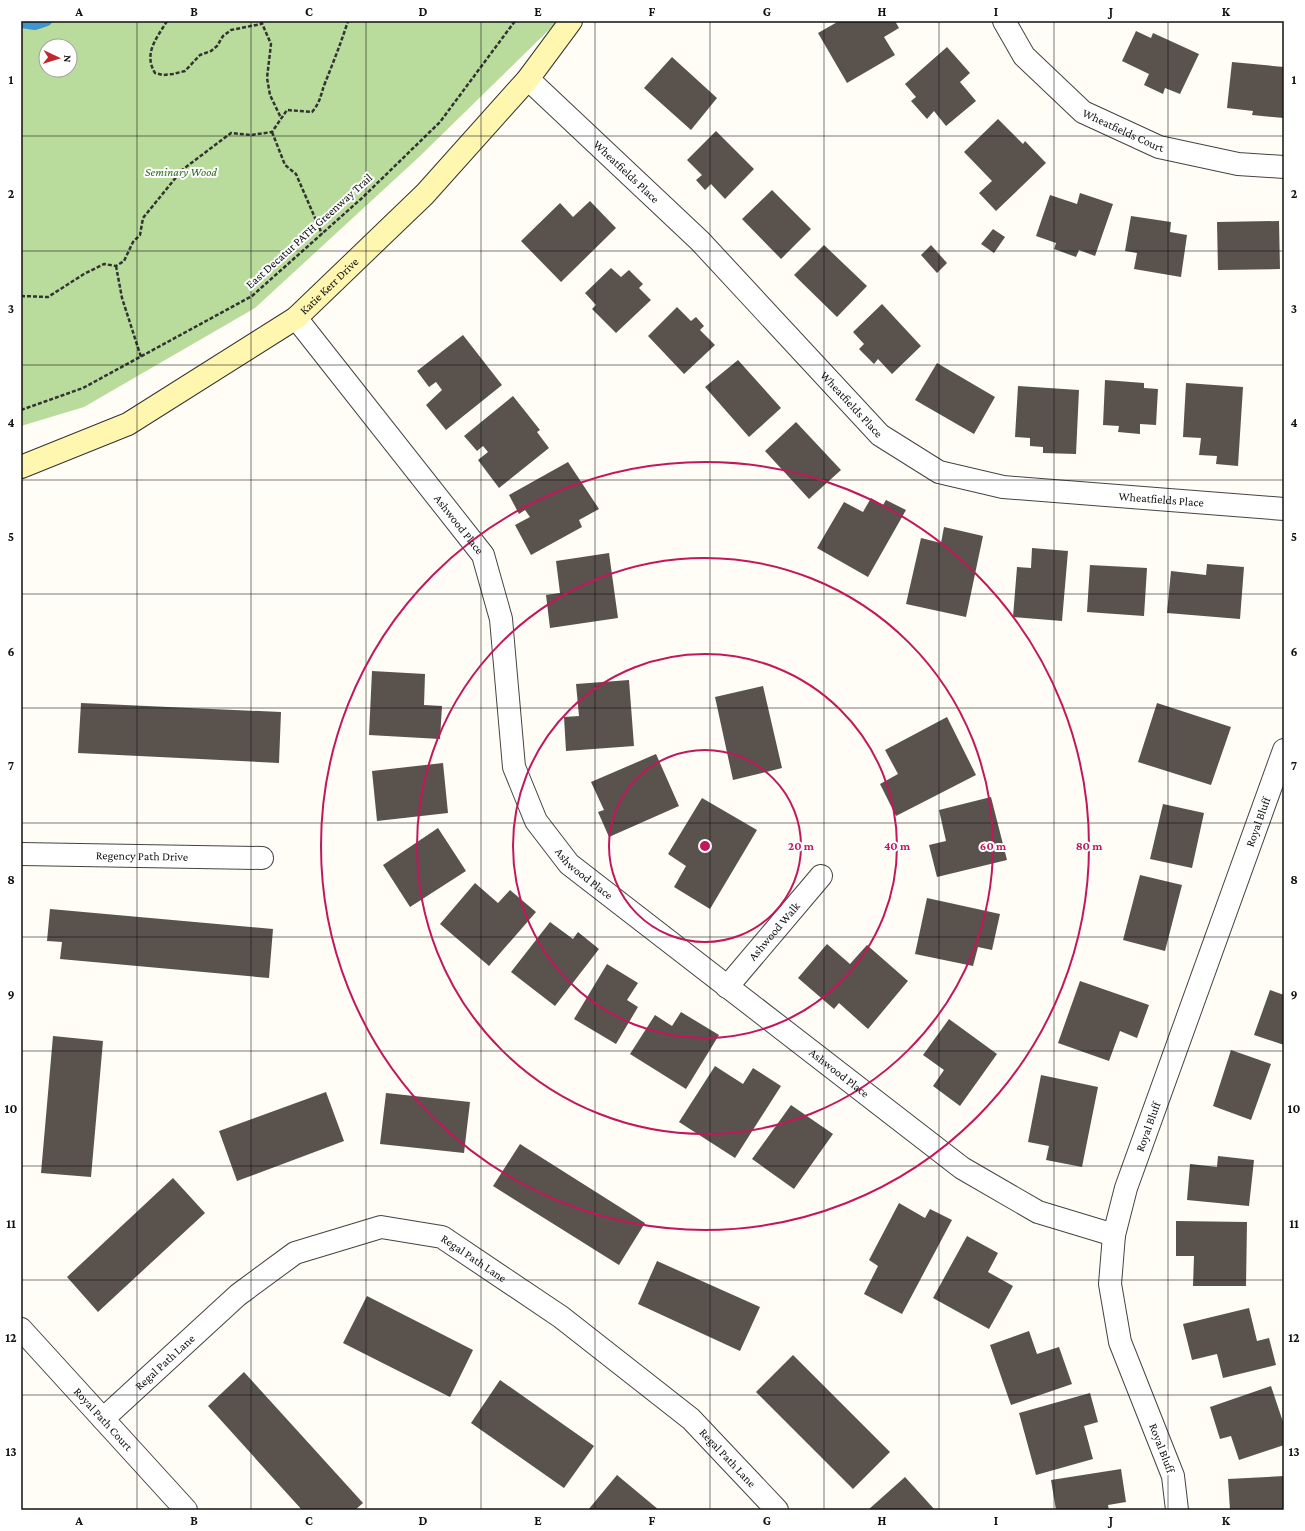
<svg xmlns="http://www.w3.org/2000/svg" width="1305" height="1531" font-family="'Crimson Pro',serif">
  <rect width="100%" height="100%" fill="#fffdf5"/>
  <!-- forest -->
  <path fill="#b9dc9c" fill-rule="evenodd" d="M21 21H558L419 157 255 308 84 407 21 426ZM46 46H70V70H46Z"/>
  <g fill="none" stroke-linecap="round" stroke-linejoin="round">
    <!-- stream -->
    <path stroke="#3f96cf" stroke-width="10" d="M21 23 35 25 47 21"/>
  </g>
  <!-- building -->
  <path fill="#5a524d" d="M839 21H895L899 28 884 37 895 55 847 83 818 33Z
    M1136 31 1151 38 1153 33 1199 54 1180 94 1165 88 1163 94 1144 85 1149 74 1122 61Z
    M947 47 970 73 960 82 976 101 946 126 934 111 927 119 911 101 916 97 905 84Z
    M672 57 717 98 691 130 644 88Z
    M1232 62 1284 67V118L1252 115 1253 111 1227 108Z
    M998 119 1023 144 1025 141 1046 163 996 211 979 193 992 181 964 152Z
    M716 131 754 169 725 199 711 184 705 190 696 180 702 175 687 160Z
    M772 190 811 229 781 259 742 219Z
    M1080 193 1113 204 1095 256 1079 250 1076 257 1054 249 1056 243 1036 236 1050 195 1077 204Z
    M590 201 616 228 561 282 521 241 560 203 573 217Z
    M1131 216 1171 222 1170 232 1187 235 1181 277 1134 269 1137 253 1125 251Z
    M1279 221 1280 269 1218 270 1217 222Z
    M993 229 1005 237 994 253 981 244Z
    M824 245 867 286 837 317 794 275Z
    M931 245 947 263 937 273 921 255Z
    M611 268 621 277 629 270 643 284 639 288 651 300 616 333 592 309 596 305 585 293Z
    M882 304 921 346 892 374 878 359 874 364 859 349 864 344 853 332Z
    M677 307 691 321 696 317 704 326 700 330 715 345 684 374 648 336Z
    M463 335 502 385 446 430 426 405 442 390 436 382 429 387 417 371Z
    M738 360 781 408 749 437 705 387Z
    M937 363 995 397 974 434 915 400Z
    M1105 380 1144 383V388L1158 389 1156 425 1140 424V434L1118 432 1119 426 1103 425Z
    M1186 383 1243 387 1238 466 1216 464 1217 456 1199 455 1201 438 1183 437Z
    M1018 386 1079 390 1076 454 1043 453V447L1030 446V438L1015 437Z
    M513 396 540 430 537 432 549 448 499 488 478 460 488 452 483 446 477 451 464 436Z
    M796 422 841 470 809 499 765 451Z
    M568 462 599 509 579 520 582 527 531 555 515 525 530 517 525 510 519 514 509 495Z
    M871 498 883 505 886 500 906 510 868 577 817 548 844 502 863 512Z
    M944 527 983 536 966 617 906 604 921 538 941 543Z
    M1032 548 1068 551 1062 621 1013 617 1017 567 1031 568Z
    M609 553 618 618 550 628 546 595 560 593 556 561Z
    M1207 564 1244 567 1240 619 1167 613 1171 571 1206 575Z
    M1090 565 1147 568 1144 616 1087 612Z
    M372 671 425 674 424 705 442 706 440 739 369 735Z
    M629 680 634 746 566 751 564 717 579 716 576 684Z
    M763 686 782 768 733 780 715 697Z
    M81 703 281 712 279 763 78 753Z
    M1157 703 1231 727 1211 785 1138 762Z
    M947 717 976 775 896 816 880 784 898 774 885 750Z
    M656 754 679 806 609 837 598 812 604 810 591 782Z
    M443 763 448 813 377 821 372 771Z
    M991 797 1007 860 937 877 929 845 946 841 939 810Z
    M702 798 757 830 710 909 674 887 686 866 668 854Z
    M1163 804 1204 813 1192 868 1150 859Z
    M438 828 466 871 410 907 383 865Z
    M1140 875 1182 885 1165 951 1123 940Z
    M475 883 498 903 510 890 536 912 489 966 440 924Z
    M927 898 1000 914 992 950 978 947 973 966 915 954Z
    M50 909 273 929 269 978 60 959 62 942 47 941Z
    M550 922 573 939 578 932 599 949 555 1006 511 972Z
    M827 944 850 964 867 945 908 981 868 1029 839 1003 834 1009 798 978Z
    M607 964 638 983 627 1000 638 1007 616 1044 574 1019Z
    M1080 981 1149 1005 1137 1038 1120 1031 1109 1061 1058 1043Z
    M1270 990 1284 995V1045L1254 1035Z
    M681 1012 719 1035 686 1089 630 1054 655 1015 672 1026Z
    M949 1019 997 1054 960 1106 933 1086 944 1070 923 1055Z
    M53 1036 103 1041 91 1177 41 1173Z
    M1231 1050 1271 1064 1251 1120 1213 1106Z
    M715 1066 743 1084 753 1068 781 1086 735 1158 679 1122Z
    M1041 1075 1098 1087 1082 1167 1046 1160 1049 1146 1028 1142Z
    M326 1092 344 1141 237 1181 219 1131Z
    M386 1093 470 1102 464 1153 380 1144Z
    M791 1105 833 1134 794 1189 752 1159Z
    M520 1144 645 1223 619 1265 493 1186Z
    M1218 1156 1254 1160 1249 1206 1187 1200 1190 1164 1217 1167Z
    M173 1178 205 1213 98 1312 67 1277Z
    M899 1203 925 1218 930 1209 952 1220 902 1314 864 1294 878 1266 869 1260Z
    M1176 1221 1247 1222 1246 1286H1193L1194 1256H1176Z
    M967 1236 998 1253 988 1272 1013 1286 989 1329 933 1298Z
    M657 1261 760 1307 740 1351 638 1304Z
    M367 1296 473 1350 450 1397 343 1343Z
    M1249 1308 1257 1341 1269 1338 1276 1365 1223 1378 1217 1354 1192 1360 1183 1324Z
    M1029 1331 1037 1354 1059 1347 1072 1384 1011 1405 990 1345Z
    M793 1355 890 1452 853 1489 756 1392Z
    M244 1372 363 1503 355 1510H302L208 1406Z
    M500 1380 594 1446 564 1488 471 1423Z
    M1271 1386 1284 1425V1445L1239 1460 1231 1436 1220 1439 1210 1407Z
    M1090 1393 1098 1422 1084 1426 1093 1459 1036 1475 1019 1413Z
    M1121 1469 1126 1502 1108 1505 1109 1510H1056L1051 1480Z
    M617 1475 659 1510H588Z
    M1284 1476V1510H1230L1228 1479Z
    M905 1477 935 1510H868Z"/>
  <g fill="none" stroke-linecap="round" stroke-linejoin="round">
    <!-- street casing -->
    <g stroke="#444" stroke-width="24">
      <g id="street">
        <path id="s1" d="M1004 21 1024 56 1083 112 1159 147 1238 164 1284 167"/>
        <path id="s2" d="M528 79 700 241 880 435 939 472 1003 487 1284 509"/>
        <path id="s3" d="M296 318 483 555 501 619 514 767 536 821 569 864 962 1168 1038 1212 1114 1235"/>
        <path id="s4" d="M21 854 262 858"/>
        <path id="s5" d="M727 987 821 876"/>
        <path id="s6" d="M21 1329 186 1510"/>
        <path id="s7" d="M103 1419 238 1295 295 1253 381 1227 442 1237 561 1317 691 1419 777 1510"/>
        <path id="s8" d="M1177 1510 1173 1476 1120 1342 1110 1284 1114 1235 1126 1188 1284 750"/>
      </g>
    </g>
    <!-- secondary casing -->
    <g stroke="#333" stroke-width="24">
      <g id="secondary">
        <path id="s9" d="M21 467 128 424 296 318 425 194 528 79 571 21"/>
      </g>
    </g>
    <!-- path -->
    <path stroke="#333" stroke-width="2.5" stroke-dasharray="4 2" stroke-linecap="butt" d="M167 21C157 38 143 53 155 73L163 75 173 74 185 71 200 55 211 51 217 46 223 36 231 30 261 24
      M261 21 271 44 267 78 270 95 281 118
      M272 132 285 165 296 174 322 234
      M116 266 122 298 141 357
      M21 296 48 297 84 274 104 264 116 266 124 261 133 242 140 235 143 218 182 170 231 133 251 135 272 132 287 110 312 112C321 101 320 96 325 83 333 63 341 43 348 21
      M21 410 83 388 252 296 362 198 440 122 515 21"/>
    <!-- street -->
    <use href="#street" stroke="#fff" stroke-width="22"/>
    <!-- secondary -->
    <use href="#secondary" stroke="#fff6b0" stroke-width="22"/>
  </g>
  <!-- grid -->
  <path fill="none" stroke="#111" stroke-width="1" stroke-opacity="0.55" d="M137 21V1510M251 21V1510M366 21V1510M481 21V1510M595 21V1510M710 21V1510M824 21V1510M939 21V1510M1054 21V1510M1168 21V1510M21 136H1284M21 251H1284M21 365H1284M21 480H1284M21 594H1284M21 708H1284M21 823H1284M21 937H1284M21 1051H1284M21 1166H1284M21 1280H1284M21 1395H1284"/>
  <!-- distance rings -->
  <g fill="none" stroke="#c2185b" stroke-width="2">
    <circle cx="705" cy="846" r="96"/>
    <circle cx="705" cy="846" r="192"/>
    <circle cx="705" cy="846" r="288"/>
    <circle cx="705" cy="846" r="384"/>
  </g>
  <g text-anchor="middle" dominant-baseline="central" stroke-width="4" stroke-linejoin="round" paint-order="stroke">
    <!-- street labels -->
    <g font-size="12" fill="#111" stroke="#fff">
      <text stroke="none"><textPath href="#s1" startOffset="166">Wheatfields Court</textPath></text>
      <text stroke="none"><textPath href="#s2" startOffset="135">Wheatfields Place</textPath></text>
      <text transform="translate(309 231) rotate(-42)">East Decatur PATH Greenway Trail</text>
      <text stroke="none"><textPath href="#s9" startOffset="360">Katie Kerr Drive</textPath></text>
      <text stroke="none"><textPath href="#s2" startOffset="459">Wheatfields Place</textPath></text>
      <text stroke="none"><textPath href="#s2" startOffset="795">Wheatfields Place</textPath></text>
      <text stroke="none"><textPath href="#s3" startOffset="263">Ashwood Place</textPath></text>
      <text stroke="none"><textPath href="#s8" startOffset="724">Royal Bluff</textPath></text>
      <text stroke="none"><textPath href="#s4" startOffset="121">Regency Path Drive</textPath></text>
      <text stroke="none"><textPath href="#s3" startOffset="647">Ashwood Place</textPath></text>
      <text stroke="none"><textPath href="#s5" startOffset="73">Ashwood Walk</textPath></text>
      <text stroke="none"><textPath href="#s3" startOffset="971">Ashwood Place</textPath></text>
      <text stroke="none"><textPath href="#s8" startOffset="400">Royal Bluff</textPath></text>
      <text stroke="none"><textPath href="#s7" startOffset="444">Regal Path Lane</textPath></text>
      <text stroke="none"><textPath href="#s7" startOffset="84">Regal Path Lane</textPath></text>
      <text stroke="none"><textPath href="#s6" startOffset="122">Royal Path Court</textPath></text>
      <text transform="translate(1162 1448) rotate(69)">Royal Bluff</text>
      <text stroke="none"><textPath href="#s7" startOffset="768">Regal Path Lane</textPath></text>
    </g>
    <!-- park labels -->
    <g font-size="12" font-style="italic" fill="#2f6b1f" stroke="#fff">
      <text x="181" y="172">Seminary Wood</text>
    </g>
  </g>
  <circle cx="705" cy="846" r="6" fill="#c2185b" stroke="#fff" stroke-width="2"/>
  <g font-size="12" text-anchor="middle" font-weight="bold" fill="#c2185b" stroke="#fff" stroke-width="4" stroke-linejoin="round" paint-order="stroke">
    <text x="801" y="850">20 m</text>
    <text x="897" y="850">40 m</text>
    <text x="993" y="850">60 m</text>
    <text x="1089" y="850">80 m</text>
  </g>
  <!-- border -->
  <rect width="1305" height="1531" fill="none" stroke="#ffffff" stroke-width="44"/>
  <!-- north arrow -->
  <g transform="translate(58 58) rotate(94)"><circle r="19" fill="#ffffff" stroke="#a0a0a0"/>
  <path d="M0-3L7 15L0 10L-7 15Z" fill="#c4262e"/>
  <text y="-6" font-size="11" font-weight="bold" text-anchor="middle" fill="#111111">N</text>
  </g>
  <rect x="22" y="22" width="1261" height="1487" fill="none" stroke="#111" stroke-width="1.5"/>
  <g font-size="13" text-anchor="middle" font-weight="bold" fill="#111">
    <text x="79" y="16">A</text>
    <text x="194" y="16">B</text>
    <text x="309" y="16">C</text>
    <text x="423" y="16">D</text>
    <text x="538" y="16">E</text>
    <text x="652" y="16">F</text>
    <text x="767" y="16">G</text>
    <text x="882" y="16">H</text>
    <text x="996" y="16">I</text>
    <text x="1111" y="16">J</text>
    <text x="1226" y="16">K</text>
    <text x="11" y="84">1</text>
    <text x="1294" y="84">1</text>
    <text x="11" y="198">2</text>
    <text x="1294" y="198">2</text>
    <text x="11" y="313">3</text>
    <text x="1294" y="313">3</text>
    <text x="11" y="427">4</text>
    <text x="1294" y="427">4</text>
    <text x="11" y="541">5</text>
    <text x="1294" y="541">5</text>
    <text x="11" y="656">6</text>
    <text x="1294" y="656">6</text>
    <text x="11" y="770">7</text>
    <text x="1294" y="770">7</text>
    <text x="11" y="884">8</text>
    <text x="1294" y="884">8</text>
    <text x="11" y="999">9</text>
    <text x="1294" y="999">9</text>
    <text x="11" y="1113">10</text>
    <text x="1294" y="1113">10</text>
    <text x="11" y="1228">11</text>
    <text x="1294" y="1228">11</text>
    <text x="11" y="1342">12</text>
    <text x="1294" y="1342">12</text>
    <text x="11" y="1456">13</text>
    <text x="1294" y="1456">13</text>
    <text x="79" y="1525">A</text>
    <text x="194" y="1525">B</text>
    <text x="309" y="1525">C</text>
    <text x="423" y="1525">D</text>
    <text x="538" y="1525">E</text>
    <text x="652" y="1525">F</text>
    <text x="767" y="1525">G</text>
    <text x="882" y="1525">H</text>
    <text x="996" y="1525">I</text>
    <text x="1111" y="1525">J</text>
    <text x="1226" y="1525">K</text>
  </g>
</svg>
